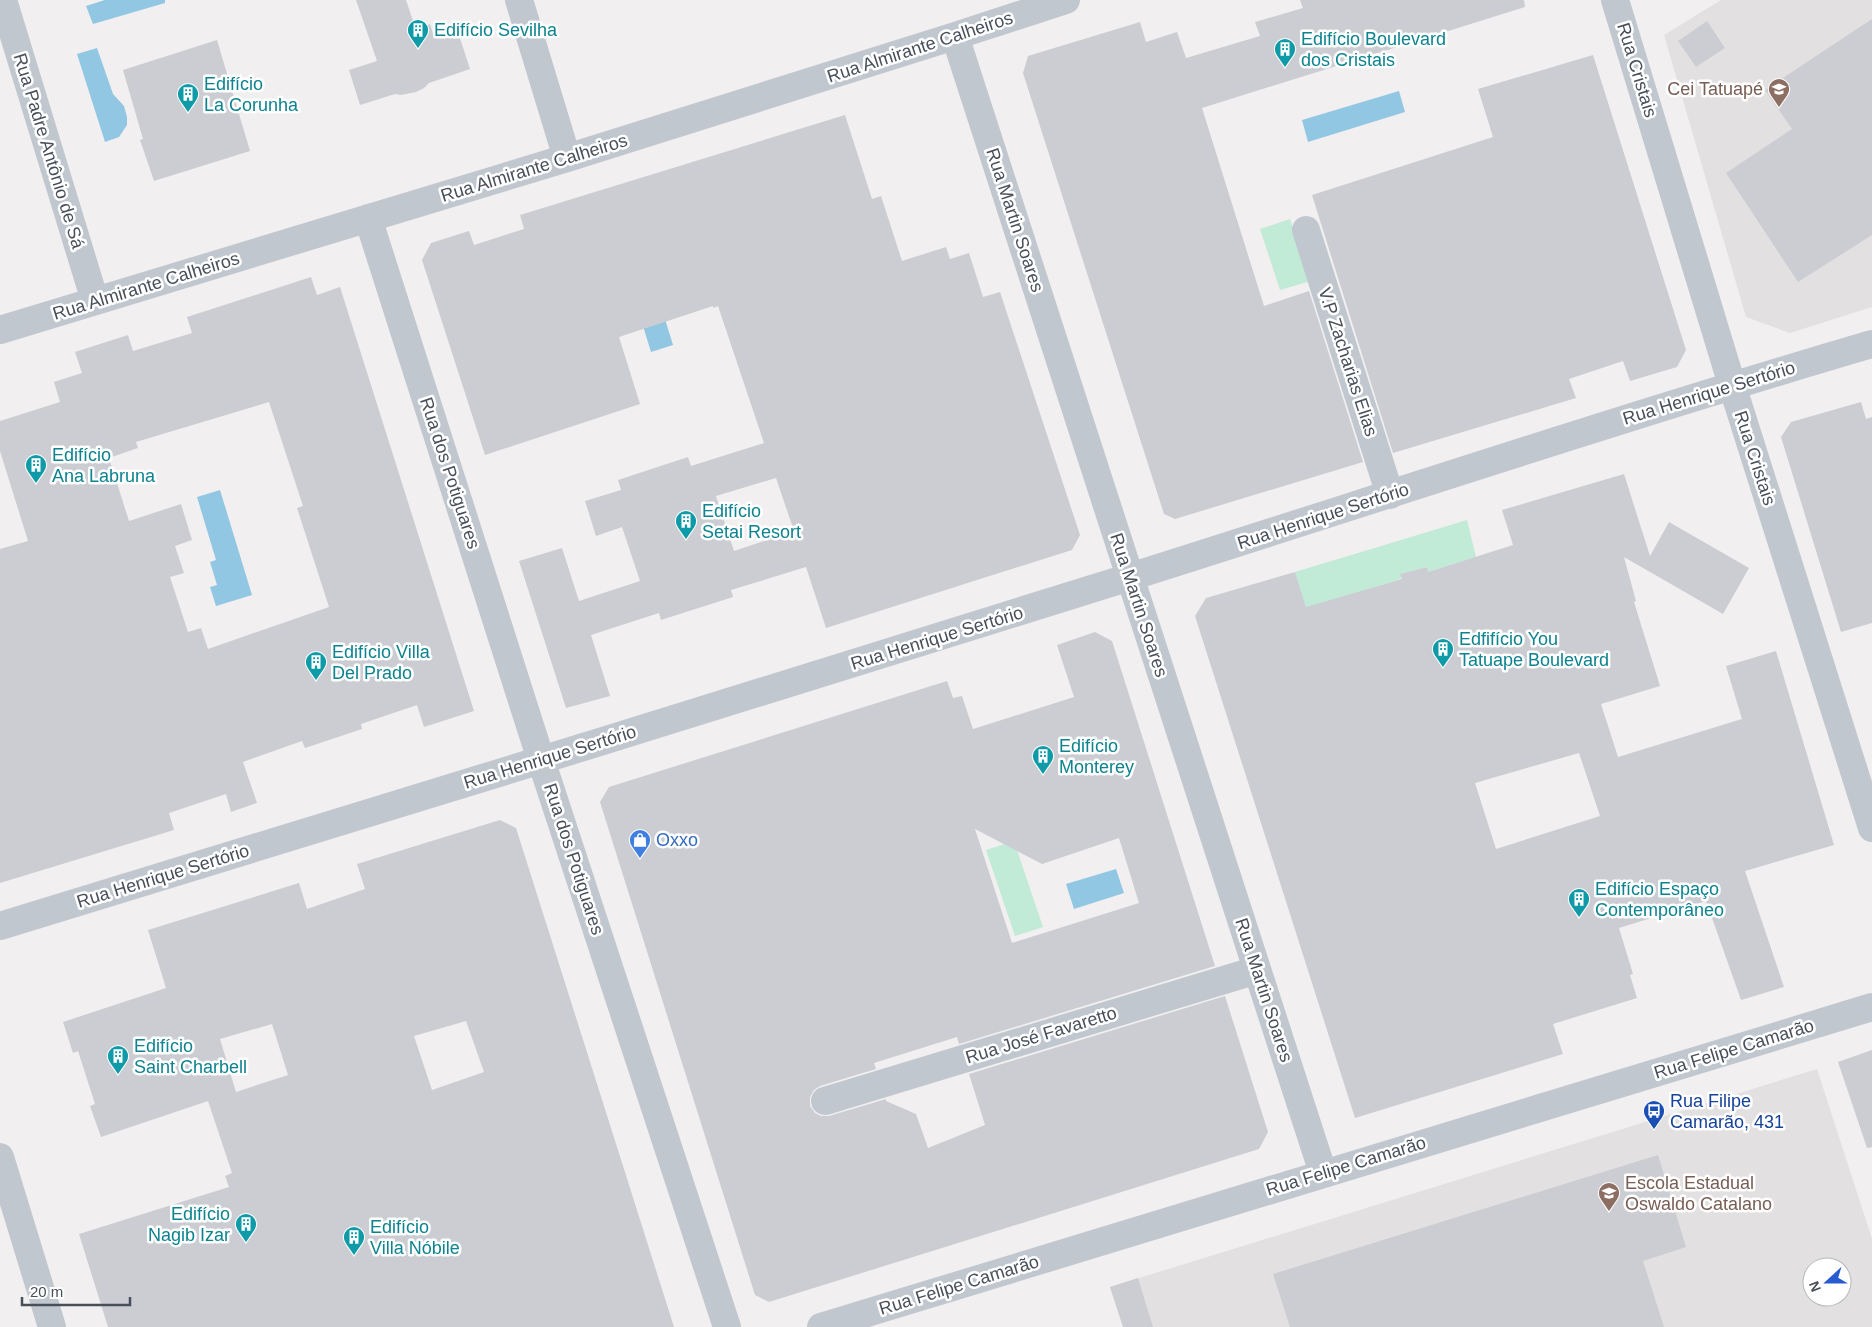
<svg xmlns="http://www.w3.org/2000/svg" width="1872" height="1327" font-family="Arial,sans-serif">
  <rect width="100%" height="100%" fill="#f1efef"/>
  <!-- education -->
  <path fill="#e2e0e0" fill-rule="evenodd" d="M1721 0H1872V307L1790 333 1746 317 1664 35Z
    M1817 1069 1872 1239V1327H1123L1110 1287ZM1812 1267H1842V1297H1812Z"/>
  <!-- green -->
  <path fill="#c1ebd7" d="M1290 219 1311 281 1280 290 1260 229Z
    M1467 520 1476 557 1428 572 1426 567 1401 574V579L1306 608 1295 572Z
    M1014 841 1043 927 1015 936 986 850Z"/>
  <!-- water -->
  <path fill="#92c7e4" d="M105 0H165V3L93 24 86 6Z
    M97 48 113 94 124 106 127 117V125L119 137 105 142 77 54Z
    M1399 91 1405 112 1308 142 1302 120Z
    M656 290 673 345 651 352 634 297Z
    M220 490 252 595 216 606 210 587 217 585 210 562 216 560 197 497Z
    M1116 869 1124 893 1074 909 1066 884Z"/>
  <!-- building -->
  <path fill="#cccdd3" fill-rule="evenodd" d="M356 0H406L416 30 430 24 434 37 457 29 470 69 429 83 424 88 416 92 401 95 395 94 360 105 349 70 377 61Z
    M1300 0H1524L1525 7 1202 108 1264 306 1309 291 1363 462 1175 519 1164 514 1023 73 1028 56 1140 22 1146 42 1177 32 1186 58 1260 36 1255 22 1303 8Z
    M1872 19V235L1798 282 1726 173 1792 129 1765 90Z
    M1707 21 1725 48 1696 67 1678 41Z
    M217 40 250 151 154 181 140 140 143 139 123 70Z
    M1593 55 1686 350 1677 367 1630 381 1623 361 1569 379 1576 398 1393 453 1312 195 1493 137 1478 89Z
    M845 115 872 199 881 196 902 261 946 247 950 259 969 253 983 297 1000 292 1080 535 1072 550 826 628 806 567 731 590 733 597 661 620 659 613 591 635 610 696 566 708 519 561 562 548 579 601 640 581 622 527 596 536 585 501 621 490 618 480 688 457 691 466 764 443 718 306 713 308V306L619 337 640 404 485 455 422 260 431 243 469 231 474 245 524 229 520 215ZM776 478 794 531 734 551 716 496Z
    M311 277 317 295 340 287 474 711 424 727 417 705 361 724 362 729 305 748 302 741 243 762 257 803 231 812 226 794 169 813 174 830 0 883V549L28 541 0 451V421L60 402 54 382 82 373 75 352 128 335 133 351 192 333 187 317ZM269 402 303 506 297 508 329 607 208 649 201 628 188 632 170 577 184 573 175 546 192 540 181 504 129 521 109 458 138 448 136 442Z
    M1861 402 1866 419 1872 417V623L1841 632 1781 437 1791 422Z
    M1624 474 1650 556 1669 522 1749 568 1723 614 1624 557 1636 601 1634 602 1660 686 1601 704 1618 757 1742 719 1726 666 1776 651 1834 845 1745 871 1784 987 1741 1000 1706 901 1619 928 1633 974 1630 975 1637 998 1553 1024 1563 1054 1355 1118 1195 616 1206 598 1295 572 1306 607 1402 579 1400 574 1427 567 1428 572 1513 545 1502 510ZM1579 753 1600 816 1496 849 1475 783Z
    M1095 632 1112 641 1215 966 959 1044 957 1037 874 1063 876 1069 820 1086 814 1090 810 1097V1106L815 1113 821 1116H829L886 1099V1101L916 1114 928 1148 985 1125 969 1074 1225 996 1268 1132 1259 1149 769 1302 755 1295 600 802 609 787 947 681 953 698 962 696 973 729 1074 697 1057 645ZM975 829 1042 864 1119 838 1139 903 1012 943Z
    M500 820 516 828 674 1327H108L79 1234 229 1187 225 1176 232 1173 208 1101 101 1137 90 1106 95 1104 78 1051 73 1053 63 1022 166 988 148 930 299 883 307 909 365 889 357 864ZM466 1021 484 1072 432 1090 414 1036ZM272 1024 288 1075 236 1092 220 1039Z
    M1872 1050V1147L1867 1148 1838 1062Z
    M1658 1155 1686 1247 1643 1261 1664 1327H1290L1273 1274Z
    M1138 1278 1153 1327H1123L1110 1287Z"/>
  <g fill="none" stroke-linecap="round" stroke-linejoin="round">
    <!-- minor -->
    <path stroke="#c0c7cf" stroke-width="28" d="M3 0 95 301
      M519 0 567 158
      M1615 0 1732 385 1872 828
      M955 36 1323 1173
      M368 218 541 760 727 1327
      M1306 230 1390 495
      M0 330 567 158 955 36 1066 0
      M0 926C377 810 754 696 1130 577 1377 499 1623 417 1872 344
      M825 1101 1257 970
      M0 1157 52 1327
      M821 1327 1872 1007"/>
  </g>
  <!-- icons -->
  <defs>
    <g id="building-pin" transform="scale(1.125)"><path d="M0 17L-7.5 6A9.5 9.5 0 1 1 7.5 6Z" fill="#0f9aa8" stroke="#fff"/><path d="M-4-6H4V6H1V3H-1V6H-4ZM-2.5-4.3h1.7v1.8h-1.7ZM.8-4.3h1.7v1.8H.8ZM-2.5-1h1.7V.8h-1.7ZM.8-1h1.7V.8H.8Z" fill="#fff"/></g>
    <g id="school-pin" transform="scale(1.125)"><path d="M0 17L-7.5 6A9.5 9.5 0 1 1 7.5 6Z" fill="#8d6e63" stroke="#fff"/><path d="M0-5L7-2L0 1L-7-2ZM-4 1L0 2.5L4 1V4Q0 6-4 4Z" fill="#fff"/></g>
    <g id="shop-pin" transform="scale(1.125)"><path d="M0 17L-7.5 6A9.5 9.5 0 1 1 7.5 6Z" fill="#3f7fe0" stroke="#fff"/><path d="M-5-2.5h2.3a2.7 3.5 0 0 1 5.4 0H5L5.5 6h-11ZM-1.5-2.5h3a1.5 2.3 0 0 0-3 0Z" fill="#fff"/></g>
    <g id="bus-pin" transform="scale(1.125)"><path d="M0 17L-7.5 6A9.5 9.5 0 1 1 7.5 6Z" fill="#1a4fb4" stroke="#fff"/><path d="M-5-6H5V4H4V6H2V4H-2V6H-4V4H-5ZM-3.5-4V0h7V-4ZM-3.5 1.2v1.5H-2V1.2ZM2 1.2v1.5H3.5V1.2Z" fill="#fff"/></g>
  </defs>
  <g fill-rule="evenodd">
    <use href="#building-pin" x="418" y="30"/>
    <use href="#building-pin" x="1285" y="49"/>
    <use href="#school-pin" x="1779" y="89"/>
    <use href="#building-pin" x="188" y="94"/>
    <use href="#building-pin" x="36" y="465"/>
    <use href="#building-pin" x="686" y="521"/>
    <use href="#building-pin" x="1443" y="649"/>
    <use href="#building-pin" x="316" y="662"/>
    <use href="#building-pin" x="1043" y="756"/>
    <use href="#shop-pin" x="640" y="840"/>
    <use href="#building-pin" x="1579" y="899"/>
    <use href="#building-pin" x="118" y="1056"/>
    <use href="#bus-pin" x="1654" y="1111"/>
    <use href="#school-pin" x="1609" y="1193"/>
    <use href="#building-pin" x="246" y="1224"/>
    <use href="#building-pin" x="354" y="1237"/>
  </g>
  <g text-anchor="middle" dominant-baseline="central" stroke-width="5" stroke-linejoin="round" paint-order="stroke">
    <!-- culture labels -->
    <g font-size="18" fill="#0d838f" stroke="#fff" text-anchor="start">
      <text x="434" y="30">Edifício Sevilha</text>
      <text x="1301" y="39">Edifício Boulevard<tspan x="1301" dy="21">dos Cristais</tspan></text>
      <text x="204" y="84">Edifício<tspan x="204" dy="21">La Corunha</tspan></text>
      <text x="52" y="455">Edifício<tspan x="52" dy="21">Ana Labruna</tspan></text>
      <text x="702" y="511">Edifício<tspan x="702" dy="21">Setai Resort</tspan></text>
      <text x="1459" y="639">Edfifício You<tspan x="1459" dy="21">Tatuape Boulevard</tspan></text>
      <text x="332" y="652">Edifício Villa<tspan x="332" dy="21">Del Prado</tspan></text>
      <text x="1059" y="746">Edifício<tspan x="1059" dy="21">Monterey</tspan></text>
      <text x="1595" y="889">Edifício Espaço<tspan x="1595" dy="21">Contemporâneo</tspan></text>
      <text x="134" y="1046">Edifício<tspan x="134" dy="21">Saint Charbell</tspan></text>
      <text x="230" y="1214" text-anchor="end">Edifício<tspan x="230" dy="21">Nagib Izar</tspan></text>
      <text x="370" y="1227">Edifício<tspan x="370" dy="21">Villa Nóbile</tspan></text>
    </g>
    <!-- street labels -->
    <g font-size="18" fill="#484f5a" stroke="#fff">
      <text transform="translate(920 47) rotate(-18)">Rua Almirante Calheiros</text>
      <text transform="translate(1637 70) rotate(73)">Rua Cristais</text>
      <text transform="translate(49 151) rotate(73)">Rua Padre Antônio de Sá</text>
      <text transform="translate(534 168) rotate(-17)">Rua Almirante Calheiros</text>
      <text transform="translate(1015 220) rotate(72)">Rua Martin Soares</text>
      <text transform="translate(146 286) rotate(-17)">Rua Almirante Calheiros</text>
      <text transform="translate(1348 362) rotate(72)">V.P Zacharias Elias</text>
      <text transform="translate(1709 393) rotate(-17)">Rua Henrique Sertório</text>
      <text transform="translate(1755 458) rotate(72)">Rua Cristais</text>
      <text transform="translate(450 473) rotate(72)">Rua dos Potiguares</text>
      <text transform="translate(1323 516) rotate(-18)">Rua Henrique Sertório</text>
      <text transform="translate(1139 605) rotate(72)">Rua Martin Soares</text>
      <text transform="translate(937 638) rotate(-17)">Rua Henrique Sertório</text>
      <text transform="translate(550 757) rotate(-17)">Rua Henrique Sertório</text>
      <text transform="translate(574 859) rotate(72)">Rua dos Potiguares</text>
      <text transform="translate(163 876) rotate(-17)">Rua Henrique Sertório</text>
      <text transform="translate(1264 990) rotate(72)">Rua Martin Soares</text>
      <text transform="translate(1041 1035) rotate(-17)">Rua José Favaretto</text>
      <text transform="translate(1734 1049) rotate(-17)">Rua Felipe Camarão</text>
      <text transform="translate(1346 1166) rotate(-17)">Rua Felipe Camarão</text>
      <text transform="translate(959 1285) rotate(-17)">Rua Felipe Camarão</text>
    </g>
    <!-- education labels -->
    <g font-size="18" fill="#785e54" stroke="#fff" text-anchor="end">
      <text x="1763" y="89">Cei Tatuapé</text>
      <text x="1625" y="1183" text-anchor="start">Escola Estadual<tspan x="1625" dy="21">Oswaldo Catalano</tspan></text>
    </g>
    <!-- shop labels -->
    <g font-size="18" fill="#366cbe" stroke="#fff" text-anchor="start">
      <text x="656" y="840">Oxxo</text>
    </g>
    <!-- transit labels -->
    <g font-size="18" fill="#164399" stroke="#fff" text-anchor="start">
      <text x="1670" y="1101">Rua Filipe<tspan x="1670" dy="21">Camarão, 431</tspan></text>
    </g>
  </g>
  <!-- north arrow -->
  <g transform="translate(1827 1282) rotate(249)"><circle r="24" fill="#ffffff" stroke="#b6b9bd"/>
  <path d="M0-4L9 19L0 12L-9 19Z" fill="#295bd0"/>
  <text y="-8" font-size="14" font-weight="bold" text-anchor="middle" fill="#484f5a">N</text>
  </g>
  <!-- scale -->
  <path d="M22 1297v8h108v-8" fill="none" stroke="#484f5a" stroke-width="2.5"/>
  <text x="30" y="1297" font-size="15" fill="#484f5a" stroke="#ffffff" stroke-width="4" paint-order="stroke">20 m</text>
</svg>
